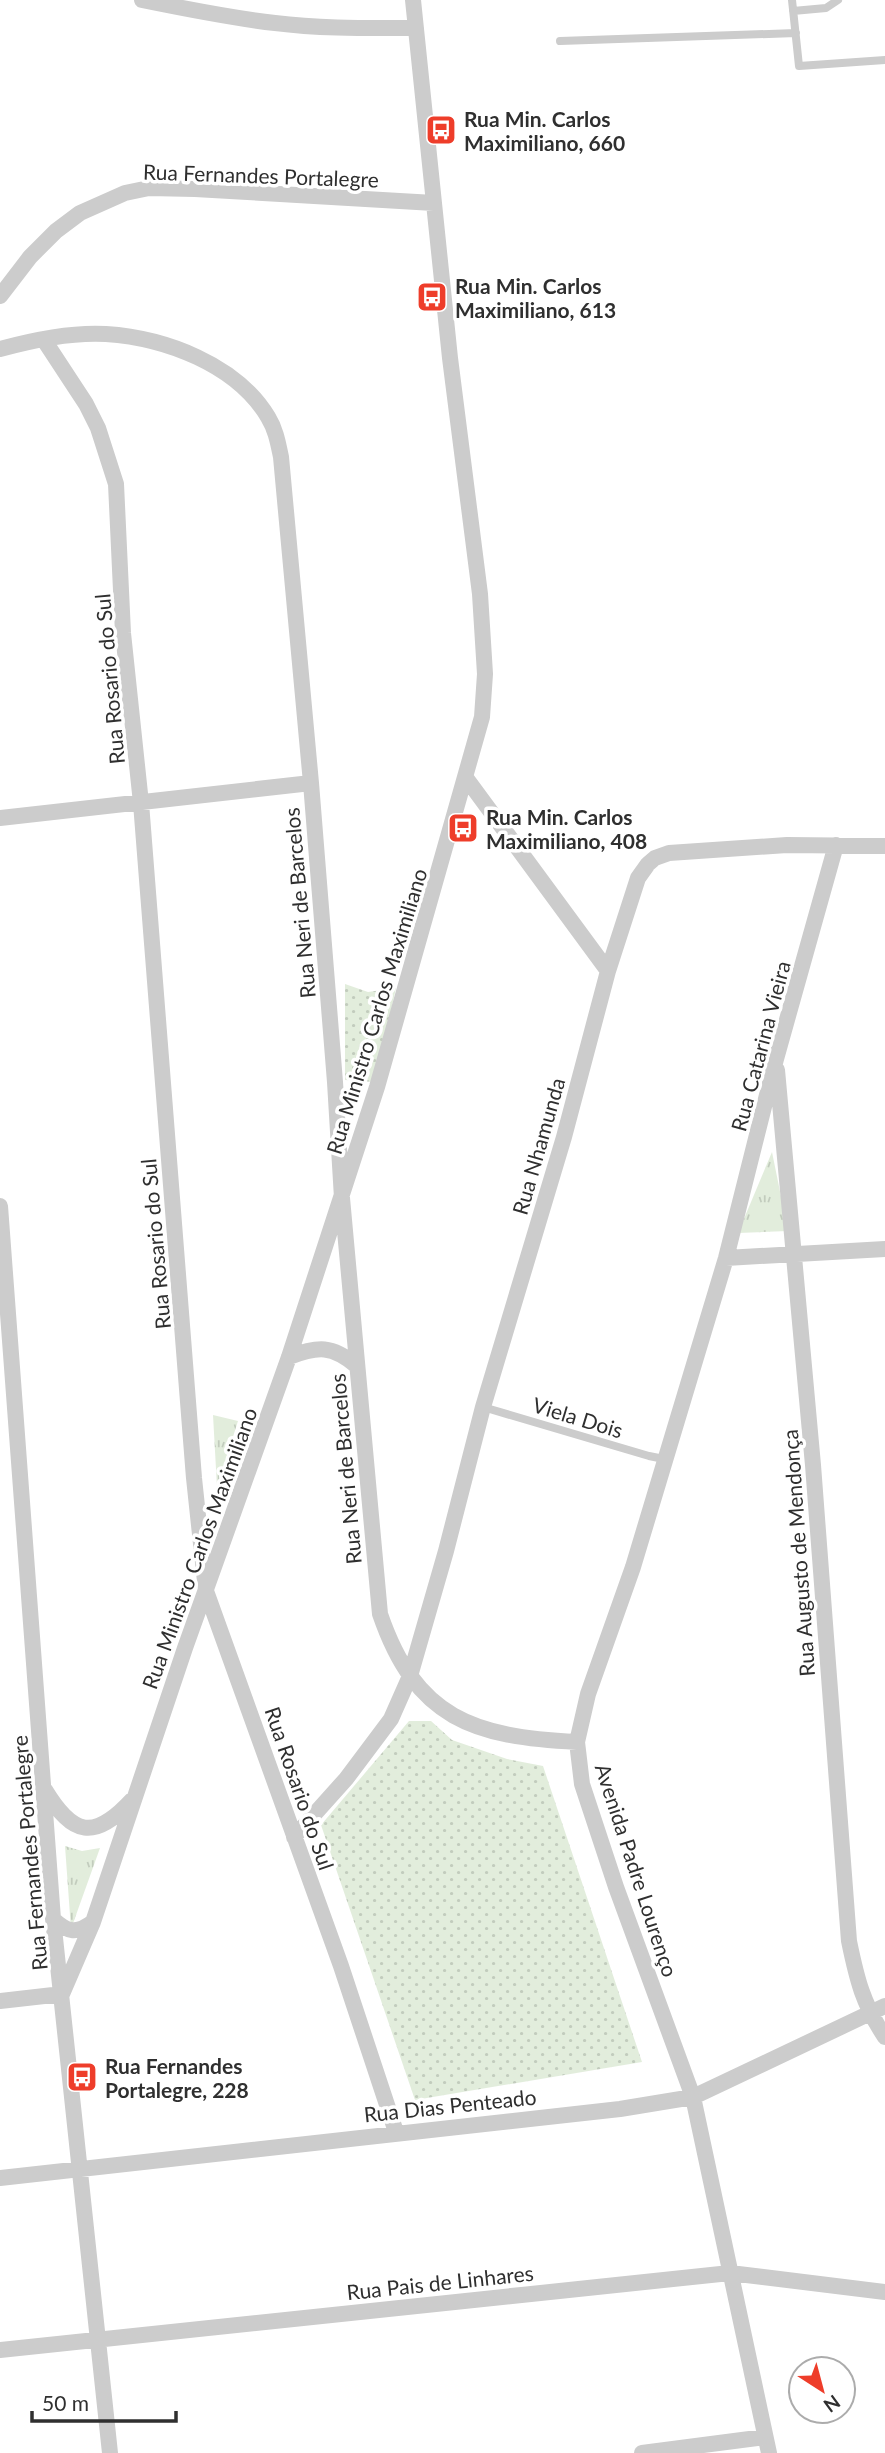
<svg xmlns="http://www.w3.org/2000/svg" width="885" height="2453" font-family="Lato,sans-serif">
  <defs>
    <pattern id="grass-dots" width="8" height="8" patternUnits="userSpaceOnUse" patternTransform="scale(1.75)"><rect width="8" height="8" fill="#e2eddc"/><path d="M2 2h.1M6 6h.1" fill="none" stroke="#c2ccbd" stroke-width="1.8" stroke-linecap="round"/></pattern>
    <pattern id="park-tufts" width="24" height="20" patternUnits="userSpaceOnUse" patternTransform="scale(1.75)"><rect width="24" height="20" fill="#e2eddc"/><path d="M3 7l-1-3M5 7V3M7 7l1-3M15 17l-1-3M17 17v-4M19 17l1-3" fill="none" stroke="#c2ccbd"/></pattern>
  </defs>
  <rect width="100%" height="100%" fill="#fff"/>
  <!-- grass -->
  <path fill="url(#grass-dots)" d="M345 984 368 992 396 988 375 1082 345 1080Z
    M409 1721H431L452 1740 507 1759 543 1766 642 2062 415 2100 321 1825Z"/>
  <!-- park -->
  <path fill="url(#park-tufts)" d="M772 1152 788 1231 738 1233Z
    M213 1415 238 1421 217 1487Z
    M65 1846 82 1851 100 1848 71 1929Z"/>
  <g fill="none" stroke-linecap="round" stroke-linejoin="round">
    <!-- lane -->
    <path stroke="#ccc" stroke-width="8" d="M792 0 799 66 885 60
      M793 11 826 8 838 0
      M560 41 796 33
      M483 1407 649 1456 664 1459"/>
    <!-- street -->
    <path stroke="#ccc" stroke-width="16" d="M142 0C186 9 230 18 275 23 322 29 370 28 416 28
      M0 296 30 257 56 231 80 213 125 193 149 188 195 189 434 203
      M44 340 86 404 98 428 116 484 123 633 141 803 194 1478 206 1591 341 1966 396 2132
      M0 349C33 340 72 332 106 334 165 338 236 364 268 417 276 430 278 443 281 457L311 783 335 1082 342 1198 380 1614C416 1719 474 1737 577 1742
      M466 778 608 971
      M0 818 311 783
      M777 1070 813 1465 849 1941C857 1980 863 2004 885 2037
      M0 1206 53 1919 110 2453
      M726 1258 885 1249
      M289 1357C318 1346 332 1345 357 1366
      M45 1790C73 1836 94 1841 132 1800
      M294 1837 346 1779 391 1719 410 1676 446 1551 483 1407 564 1137 608 971 638 878 648 864 655 858 669 853 787 845 885 846
      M53 1919C68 1933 77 1934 93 1922
      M62 1994 93 1922 185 1648 289 1357 377 1087 482 717 485 674 480 594 450 358 413 0
      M0 2001 62 1994
      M0 2178 620 2109 693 2097 885 2006
      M0 2350 730 2273 885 2292
      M642 2453 765 2437
      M769 2453 693 2097 616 1887 582 1784 577 1742 588 1694 633 1567 726 1258 776 1059 836 845"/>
  </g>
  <!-- icons -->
  <defs>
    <g id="bus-square" transform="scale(1.575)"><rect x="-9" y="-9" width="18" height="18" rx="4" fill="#ee3d2a" stroke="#fff"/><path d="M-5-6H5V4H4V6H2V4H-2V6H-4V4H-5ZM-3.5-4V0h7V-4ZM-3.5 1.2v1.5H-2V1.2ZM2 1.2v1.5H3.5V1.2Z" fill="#fff"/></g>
  </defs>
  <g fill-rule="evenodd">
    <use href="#bus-square" x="441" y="130"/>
    <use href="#bus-square" x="432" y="297"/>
    <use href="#bus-square" x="463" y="828"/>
    <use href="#bus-square" x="82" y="2077"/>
  </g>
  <g text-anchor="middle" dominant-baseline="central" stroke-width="7" stroke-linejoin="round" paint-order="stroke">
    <!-- poi labels -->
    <g font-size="21" font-weight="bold" fill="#2f2f2f" stroke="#fff" text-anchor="start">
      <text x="464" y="118">Rua Min. Carlos<tspan x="464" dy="24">Maximiliano, 660</tspan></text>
      <text x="455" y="285">Rua Min. Carlos<tspan x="455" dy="24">Maximiliano, 613</tspan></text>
      <text x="486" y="816">Rua Min. Carlos<tspan x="486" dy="24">Maximiliano, 408</tspan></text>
      <text x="105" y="2065">Rua Fernandes<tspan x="105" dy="24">Portalegre, 228</tspan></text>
    </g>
    <!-- street labels -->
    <g font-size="21" fill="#2f2f2f" stroke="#fff">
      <text transform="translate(261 175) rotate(2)">Rua Fernandes Portalegre</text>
      <text transform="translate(109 679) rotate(-95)">Rua Rosario do Sul</text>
      <text transform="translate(299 903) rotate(-95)">Rua Neri de Barcelos</text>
      <text transform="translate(376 1011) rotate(-73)">Rua Ministro Carlos Maximiliano</text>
      <text transform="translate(760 1046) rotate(-75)">Rua Catarina Vieira</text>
      <text transform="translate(538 1146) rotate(-74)">Rua Nhamunda</text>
      <text transform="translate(155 1244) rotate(-95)">Rua Rosario do Sul</text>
      <text transform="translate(578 1417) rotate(17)">Viela Dois</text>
      <text transform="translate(345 1469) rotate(-95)">Rua Neri de Barcelos</text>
      <text transform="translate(199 1548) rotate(-70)">Rua Ministro Carlos Maximiliano</text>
      <text transform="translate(798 1553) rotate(-94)">Rua Augusto de Mendonça</text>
      <text transform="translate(300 1788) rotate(71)">Rua Rosario do Sul</text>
      <text transform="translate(29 1853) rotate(-95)">Rua Fernandes Portalegre</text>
      <text transform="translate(637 1870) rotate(72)">Avenida Padre Lourenço</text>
      <text transform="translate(450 2105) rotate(-6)">Rua Dias Penteado</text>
      <text transform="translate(440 2282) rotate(-6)">Rua Pais de Linhares</text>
    </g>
  </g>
  <!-- north arrow -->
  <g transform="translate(822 2390) rotate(144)"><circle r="33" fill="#ffffff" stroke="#acacac" stroke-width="2"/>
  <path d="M0-5L12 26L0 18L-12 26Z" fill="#ee3d2a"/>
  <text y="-10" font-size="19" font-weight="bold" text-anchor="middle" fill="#2f2f2f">N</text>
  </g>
  <!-- scale -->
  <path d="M32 2411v10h144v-10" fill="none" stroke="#2f2f2f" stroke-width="3.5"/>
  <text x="42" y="2411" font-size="21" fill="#2f2f2f" stroke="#ffffff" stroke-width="5" paint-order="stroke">50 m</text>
</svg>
